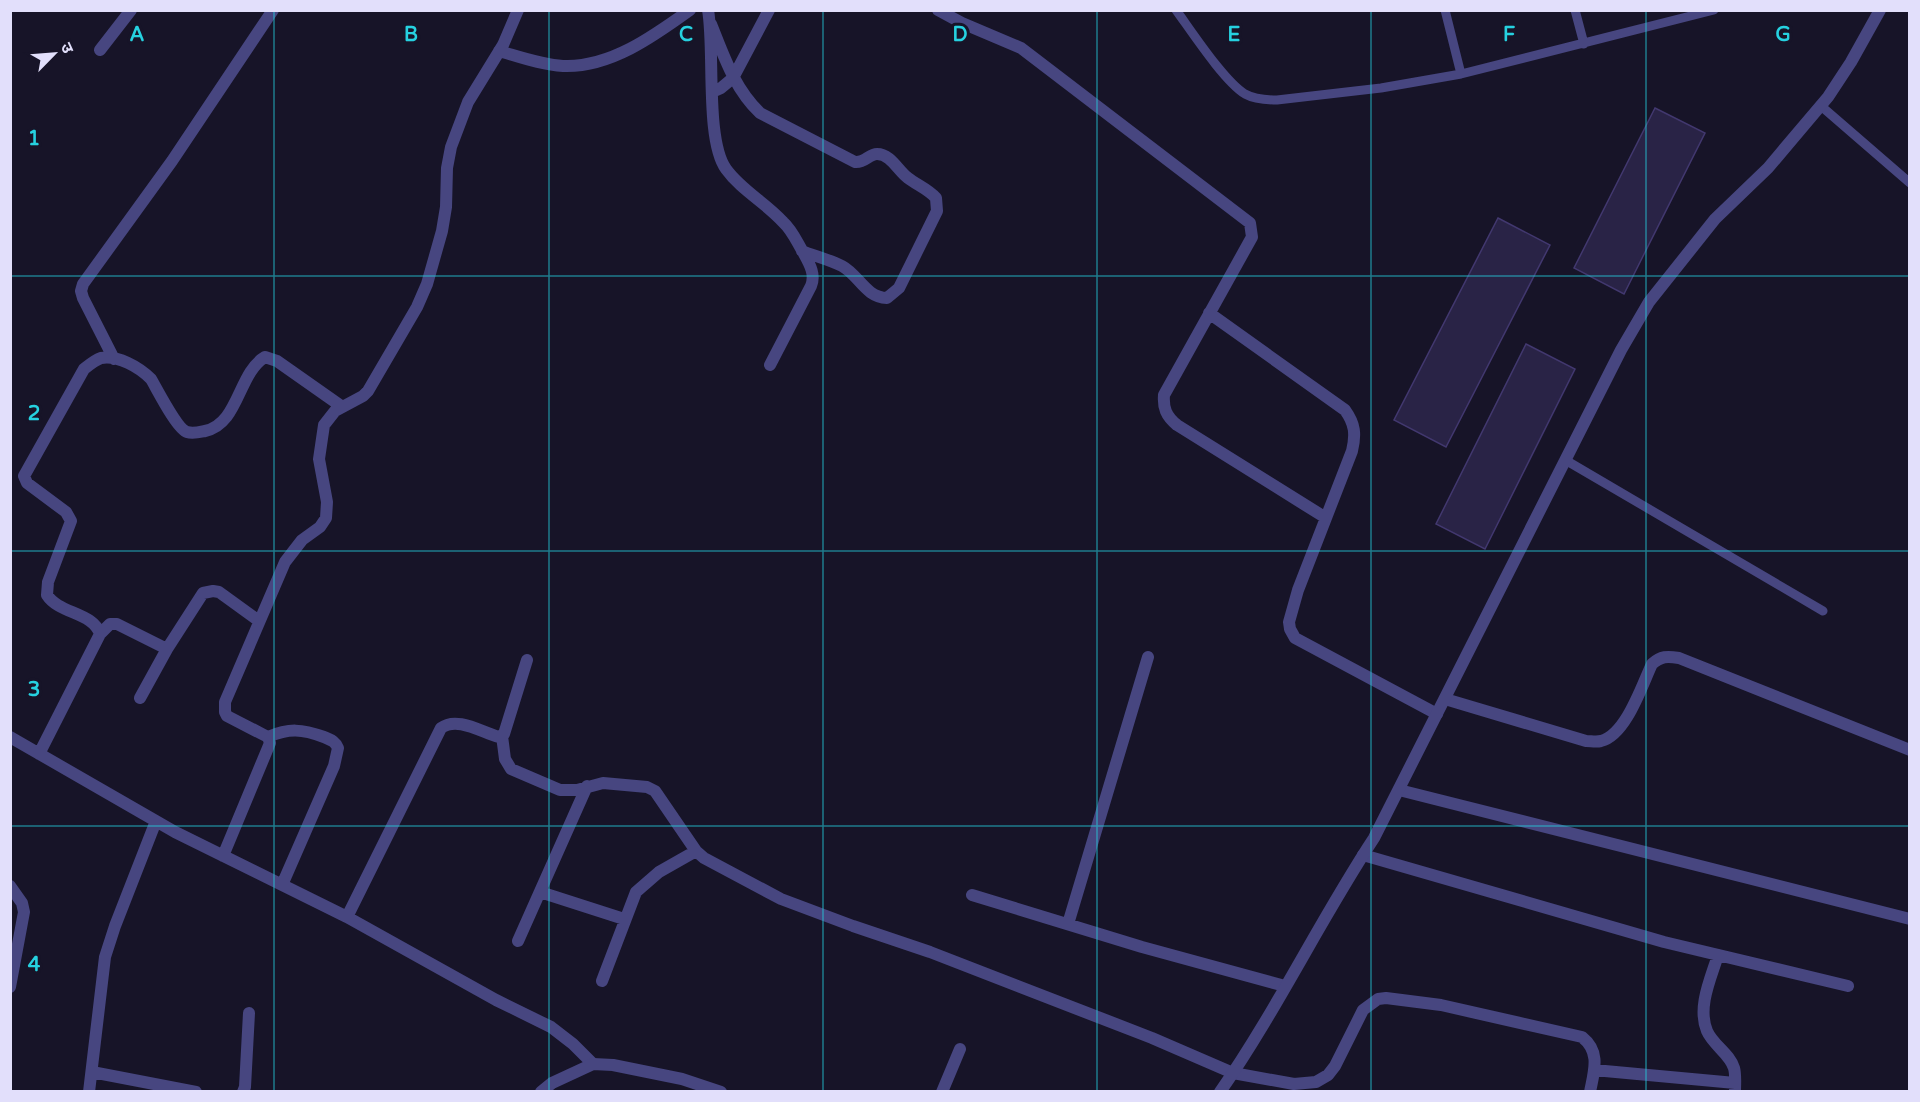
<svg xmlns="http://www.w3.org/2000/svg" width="1920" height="1102" font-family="'Varela Round','Noto Sans Devanagari',sans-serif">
  <rect width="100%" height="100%" fill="#171428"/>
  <!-- building -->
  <path fill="#292346" stroke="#42386f" stroke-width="1.5" d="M1655 108 1705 133 1624 294 1574 268Z
    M1498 218 1550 245 1446 447 1394 420Z
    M1526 344 1575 369 1485 549 1436 524Z"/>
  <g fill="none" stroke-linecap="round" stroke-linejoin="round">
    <!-- service -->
    <path stroke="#474680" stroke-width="9" d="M1176 10C1192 32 1224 81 1245 94 1254 99 1267 100 1277 100L1381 88 1461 74 1714 10
      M1445 10 1461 74
      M1575 10 1584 44
      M1821 106 1910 183
      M1567 461 1823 611"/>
    <!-- minor -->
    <path stroke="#474680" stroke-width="12" d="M708 10C715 49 705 140 726 169 741 190 766 203 783 222 792 230 797 242 803 252 809 263 816 274 811 286L770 365
      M938 10 962 23 1021 48 1250 223 1252 237 1164 395C1163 408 1166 416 1177 425L1326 518
      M711 24C724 56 734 88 760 113L855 162C865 163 869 154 877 154 891 154 898 171 908 178 917 185 928 189 936 198L937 211 899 288 887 298C865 297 859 275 842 266 830 260 815 256 802 251
      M100 50 131 10
      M499 51C520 57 542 65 563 66 610 68 654 36 690 10
      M712 92 721 88 733 78 769 10
      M1209 313 1345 410C1355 424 1356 434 1352 451L1298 590 1289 622 1290 629 1295 638 1437 714
      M114 359 83 298 81 291 83 284 172 161 273 10
      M100 634 110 624H117L167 649
      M140 698 167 649 203 593 213 591 219 592 259 621
      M1445 699 1586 741C1591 741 1596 742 1601 741 1626 735 1642 685 1652 664 1661 656 1667 656 1679 658L1910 750
      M502 736 505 759 511 769 560 790H577L603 783 647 787 655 791 696 851 704 858 781 899 853 926 930 952 1152 1038 1233 1073 1294 1084 1316 1082 1328 1075 1335 1066 1363 1010 1378 999 1386 998 1441 1005 1582 1037C1601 1052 1594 1071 1590 1092
      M10 737 175 832 347 917 496 1000 551 1027 573 1044 593 1064
      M268 737C289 728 302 729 324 737 331 740 335 741 338 748L334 766 282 885
      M39 754 100 634C93 612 59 614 47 595L48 582 71 521 66 512 27 483 24 476 84 369C89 365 95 360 101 358 118 355 139 367 151 379 157 389 177 429 187 432 193 434 200 432 205 431 239 424 238 373 265 357L277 361 341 406
      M1399 790 1910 919
      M1363 855 1664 942 1848 986
      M223 856 270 743 268 737 264 735 227 716 225 712V702L285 562 302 540 320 527 326 518 327 502 319 459 324 425 335 411 363 396 368 391 417 307 427 284 442 231 446 207 447 168 451 147 468 102 503 45 518 10
      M10 886 22 903 24 912 10 987
      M540 892 624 919
      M972 895 1142 947 1285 986
      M347 917 441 728C457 716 481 732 499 737L504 734 527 660
      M1068 924 1148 657
      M518 941 587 786
      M1718 955C1711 978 1697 1007 1707 1031 1713 1045 1730 1054 1734 1068 1736 1075 1735 1084 1735 1092
      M602 981 636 892 659 872 696 851
      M1594 1070 1735 1083
      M92 1072 196 1092
      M89 1092 105 957 115 926 156 821
      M243 1092 245 1087 249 1013
      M942 1092 960 1049"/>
    <!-- tertiary -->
    <path stroke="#474680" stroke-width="12" d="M541 1092 552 1083 593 1064 613 1065 682 1079 721 1092
      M1220 1092C1277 1010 1320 920 1374 838L1621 350 1649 302 1715 219 1768 168 1828 97 1851 62 1880 10"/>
  </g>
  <!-- grid -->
  <path fill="none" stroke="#26d1e0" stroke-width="1.5" stroke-opacity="0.55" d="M274 10V1092M549 10V1092M823 10V1092M1097 10V1092M1371 10V1092M1646 10V1092M10 276H1910M10 551H1910M10 826H1910"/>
  <g font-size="20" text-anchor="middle" font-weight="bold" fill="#26d1e0" stroke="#171428" stroke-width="6" stroke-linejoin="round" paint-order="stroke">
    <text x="137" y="41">A</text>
    <text x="411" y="41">B</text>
    <text x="686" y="41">C</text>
    <text x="960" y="41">D</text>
    <text x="1234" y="41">E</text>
    <text x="1509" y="41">F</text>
    <text x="1783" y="41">G</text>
    <text x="34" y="145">1</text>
    <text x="34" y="420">2</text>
    <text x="34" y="696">3</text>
    <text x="34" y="971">4</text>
  </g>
  <!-- border -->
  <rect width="1920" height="1102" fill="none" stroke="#e2dffb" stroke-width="24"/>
  <!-- north arrow -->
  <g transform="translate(54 54) rotate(65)" stroke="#171428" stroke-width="4.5" paint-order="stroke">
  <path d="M0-4.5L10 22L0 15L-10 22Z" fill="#e2dffb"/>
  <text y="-9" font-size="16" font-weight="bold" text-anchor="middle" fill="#e2dffb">उ</text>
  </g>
</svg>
